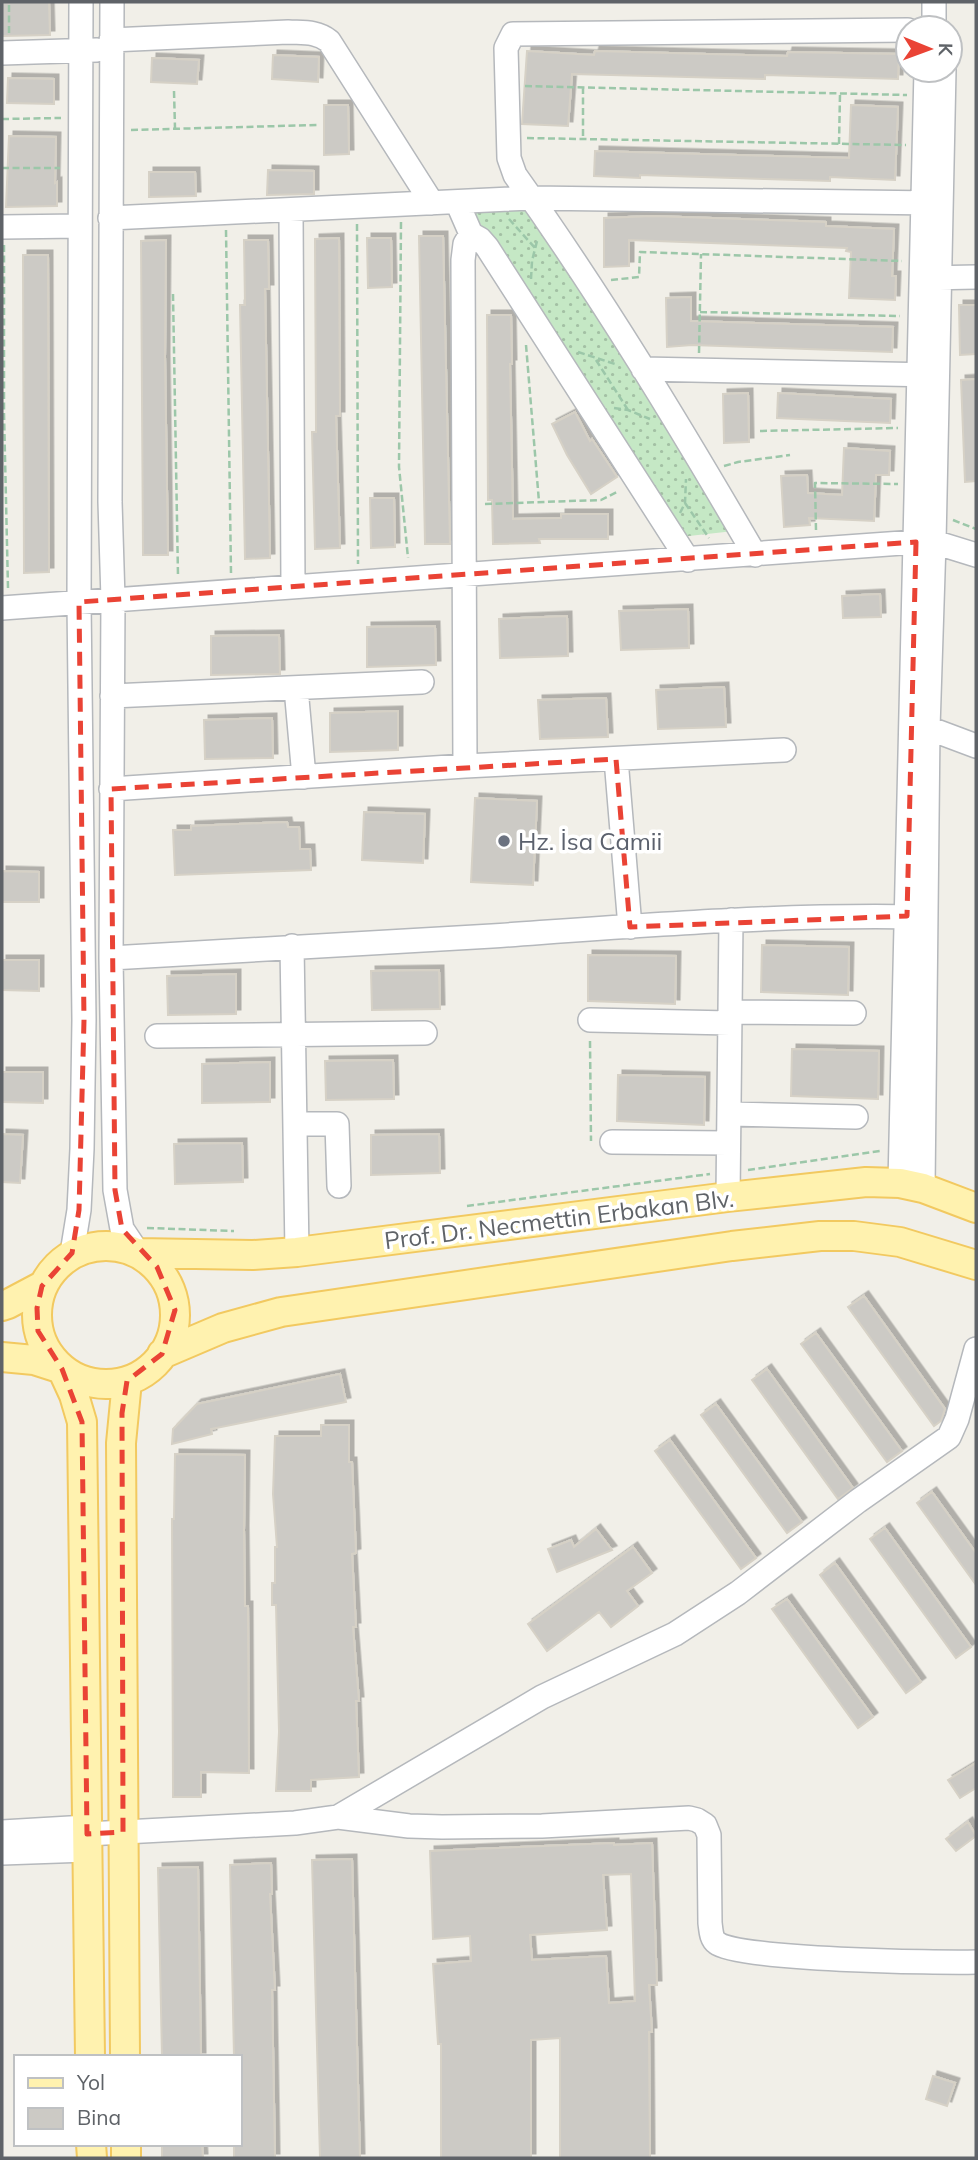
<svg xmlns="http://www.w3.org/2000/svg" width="978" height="2160" font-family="Mulish,sans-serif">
  <defs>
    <pattern id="grass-dots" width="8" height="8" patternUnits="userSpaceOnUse" patternTransform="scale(1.75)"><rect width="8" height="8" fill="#c5e8c5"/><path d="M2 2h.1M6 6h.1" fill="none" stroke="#a3c0a4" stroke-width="1.8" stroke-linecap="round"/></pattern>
    <filter id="shadow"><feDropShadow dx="4.5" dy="-4.5" stdDeviation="0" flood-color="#0004"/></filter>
  </defs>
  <rect width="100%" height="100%" fill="#f1efe8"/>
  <!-- grass -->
  <path fill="url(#grass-dots)" d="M526 202 734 531 680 537 471 209Z"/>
  <!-- building -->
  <path fill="#cccac5" stroke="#d6d1c6" stroke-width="2" fill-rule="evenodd" filter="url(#shadow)" d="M2 2H49L50 35 2 36Z
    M527 51 594 55 595 51 787 56 788 52 899 54 898 79 765 75V79L572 74 568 126 522 124Z
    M273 55 319 57 318 82 272 79Z
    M152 58 199 60 197 84 151 82Z
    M8 78 54 79V104L7 103Z
    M324 105H348L349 154 324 155Z
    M851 105 898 107 895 180 830 177V181L640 175V178L594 176 595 151 849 158Z
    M9 136 56 137 55 183 57 182V206L6 207Z
    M268 170 314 171V194L267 195Z
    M149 172H195L196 196 149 197Z
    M652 216 826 222V226L894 229 892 276H896L895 300 849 298 851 252 846 251 847 248 629 240V266L604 267V218Z
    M419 236H443L450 544H425Z
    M339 238 340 416H336L340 548 315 549 312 432H316L315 239Z
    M367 238H391L392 287 368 288Z
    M166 240 165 357 168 555H143L141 241Z
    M244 240H268L269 289H265L270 558 245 559 240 305H245Z
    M23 255H48L49 572 24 573Z
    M691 297V321L893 327 892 352 692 345 667 347 666 298Z
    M959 305H976V354L960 355Z
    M487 315H511L512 364H510L513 519 561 518V514H608V539H539L540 543 493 544 492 500H488Z
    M976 379V481L965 482 961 380Z
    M748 393 749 442 724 443 723 394Z
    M778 393 891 399 890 423 777 418Z
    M575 412 590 441 592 439 617 477 591 494 567 455 552 424Z
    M844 448 890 451 889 475H876L874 521 809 518 810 525 784 527 781 476 807 475 808 493 842 495Z
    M370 498H394L395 547 371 548Z
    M880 594 881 617 843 618 842 596Z
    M688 609 689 648 621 650 619 611Z
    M567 616 568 656 500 658 499 619Z
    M435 626 436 665 367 667V627Z
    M279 635 280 674 211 675V636Z
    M724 687 726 727 658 729 656 690Z
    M606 698 608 737 540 739 538 700Z
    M398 711V750L330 752V713Z
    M272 718 273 758 205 759 204 720Z
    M475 798 537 801 533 885 471 882Z
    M364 812 425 814 423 863 362 860Z
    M287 822 288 827H299L300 849H310L311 870 175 875 173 830H191V826Z
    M2 871 39 872V902H2Z
    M762 945 849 947 848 995 761 992Z
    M588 955 676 956 675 1004 588 1001Z
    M2 960H39V991L2 990Z
    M439 970 440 1009 372 1010 371 971Z
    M236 974V1014L168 1015 167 976Z
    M792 1049 879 1051 878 1099 791 1096Z
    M393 1060 394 1099 326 1100 325 1061Z
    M270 1062V1102L202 1103V1064Z
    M2 1072H43V1103L2 1102Z
    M618 1075 705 1077 704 1125 617 1121Z
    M2 1134 23 1135 20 1183 2 1182Z
    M439 1134 440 1173 371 1175V1135Z
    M242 1143 243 1182 175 1184 174 1144Z
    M864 1296 945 1409 941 1421 934 1426 848 1307Z
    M816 1333 902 1451 887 1462 801 1344Z
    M767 1369 853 1488 838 1499 752 1380Z
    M340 1374 346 1402 211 1429 212 1434 172 1444 173 1429 197 1404Z
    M716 1404 802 1522 787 1533 701 1415Z
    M321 1425H349V1462H352L356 1553 352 1554 356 1627H353L359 1701H356L359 1777 311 1780V1791H276L279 1732 276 1605H272V1583H275V1547H277L273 1494 275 1436H321Z
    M670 1440 756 1558 741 1569 655 1451Z
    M175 1454 245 1455 244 1530 245 1606H248L249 1773 201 1772V1797H173L172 1519H174Z
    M932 1492 976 1553V1585L917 1503Z
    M885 1528 971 1647 956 1658 870 1539Z
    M596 1529 612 1550 557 1572 548 1549 571 1540 574 1547Z
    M633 1547 652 1573 627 1591 638 1606 611 1627 599 1612 547 1651 528 1624Z
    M835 1563 921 1682 906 1693 820 1575Z
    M787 1599 873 1717 858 1728 772 1609Z
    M976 1763V1788L960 1798 948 1780Z
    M968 1822 976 1836 956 1851 946 1839Z
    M614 1843V1845L652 1843 657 1985H649L652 2032H649L650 2158H560V2038L531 2040V2158H441V2044H438L433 1964 471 1961 470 1936 433 1939 430 1851ZM631 1874 635 2001 609 2003 606 1956 532 1960 530 1935 607 1930 603 1875Z
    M352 1859 360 2158H320L312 1860Z
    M271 1863 272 1894H270L275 1990H272L275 2158H234V2144H240V2057H234L230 1865Z
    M198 1867 201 2057H162L158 1868Z
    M933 2076 955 2083 947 2106 926 2099Z
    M162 2144H202L203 2158H162Z"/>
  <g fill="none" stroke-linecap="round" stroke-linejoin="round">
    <!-- minor casing -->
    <g stroke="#b5b8bc" stroke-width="26">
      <path id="minor" d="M112 2 110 502 113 599 111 958 115 1190 122 1229 138 1253
        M934 28V2
        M111 40 288 32C303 33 316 31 329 41L432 203
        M2 53 97 50
        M457 202 471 234 480 239 487 247 688 560
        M291 211 293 586
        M110 218 531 198 935 203
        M2 227 80 226
        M927 278 976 277
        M643 369 934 375
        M755 555C680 426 602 297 515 175L509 158 506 48 513 34 908 30
        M2 608 916 542H934L976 555
        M296 688 304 777
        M112 696 422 682
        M928 728 976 746
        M616 759 630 927
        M465 766 463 260 465 244 471 234
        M111 789 465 766 784 750
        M292 946 297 1252
        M111 958C238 950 365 944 492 936 634 926 777 914 920 917
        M730 1012 854 1013
        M590 1020 730 1023
        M157 1036 425 1033
        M729 1114 856 1117
        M295 1124H337L339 1186
        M612 1142 728 1143
        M900 1183 926 70
        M923 1188 928 728 934 542 944 70
        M728 1197 731 920
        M72 1253 79 1210 82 1149 84 1020 79 602 81 2
        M338 1817 409 1826 442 1827 542 1826 689 1818 697 1820 705 1825 709 1835 710 1923C711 1930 711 1939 717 1943 737 1960 940 1963 976 1962
        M2 1832 87 1827
        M87 1834 295 1823 338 1817 542 1697 675 1634 738 1593 858 1501 949 1437 957 1419 976 1349
        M2 1853 87 1850"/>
    </g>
    <!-- major casing -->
    <g stroke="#f2c960" stroke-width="32">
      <path id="major" d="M37 1315a69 69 0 1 1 138 0a69 69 0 1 1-138 0Z
        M138 1253 253 1255 297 1252 728 1197 866 1182 900 1183 923 1188 976 1208
        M2 1306 8 1304 42 1286
        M162 1354 223 1328 281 1312 732 1246 820 1236H854L900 1242 976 1265
        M2 1357 34 1360 62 1369 74 1395 82 1422 90 2057
        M125 2057 121 1443 127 1381
        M91 2144 92 2158
        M126 2144V2158"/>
    </g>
    <!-- path -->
    <path stroke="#9cc7a9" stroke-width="2.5" stroke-dasharray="7 3.5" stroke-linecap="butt" d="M9 33V2
      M525 86 907 95
      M583 87V139
      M174 91 175 128
      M2 119 61 118
      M131 130 317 125
      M527 138 906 145
      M839 144 840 94
      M2 168H60
      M509 219 535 248
      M401 222 399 467 408 558
      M357 224 358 564
      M226 230 231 573
      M4 245V413L8 588
      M531 279 532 261 537 241
      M611 280 639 277 640 252 902 261
      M173 294 178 576
      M700 312 900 316
      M526 345 539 502
      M578 352 618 365
      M699 353 701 254
      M596 360 628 410
      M614 408 628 410 650 419
      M760 431 898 428
      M724 466 738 462 790 455
      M685 503 709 538
      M485 504 601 500 619 491
      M680 513 685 503 686 479
      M953 520 976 529
      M816 530 815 483 898 484
      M590 1041 591 1141
      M748 1170 880 1151
      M467 1206 710 1174
      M147 1228 234 1231"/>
    <!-- minor -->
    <use href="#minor" stroke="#fff" stroke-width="23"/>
    <!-- major -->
    <use href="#major" stroke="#fff2af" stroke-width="28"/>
  </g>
  <!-- marked area -->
  <path fill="none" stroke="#ea4335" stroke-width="5" stroke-dasharray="14 9" stroke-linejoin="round" d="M916 542 907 916 630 927 616 759 111 789 115 1190 122 1229 157 1267 175 1310 162 1354 127 1381 122 1413 123 1832 87 1834 82 1422 62 1369 38 1331 37 1308 42 1286 72 1253 79 1210 84 1020 79 602Z"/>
  <!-- markers -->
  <circle fill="#6b7280" stroke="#fff" stroke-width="2.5" cx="504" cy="841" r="7"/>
  <g text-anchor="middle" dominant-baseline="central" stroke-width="7" stroke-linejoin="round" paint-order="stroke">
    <!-- worship labels -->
    <g font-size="24" fill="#5b616d" stroke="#fff" text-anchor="start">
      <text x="518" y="841">Hz. İsa Camii</text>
    </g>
    <!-- street labels -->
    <g font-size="24" fill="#5f6368" stroke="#fff">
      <text transform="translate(559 1219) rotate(-7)">Prof. Dr. Necmettin Erbakan Blv.</text>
    </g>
  </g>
  <!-- border -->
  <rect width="978" height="2160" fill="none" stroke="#5f6368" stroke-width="7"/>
  <!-- legend -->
  <rect x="14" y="2055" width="228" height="91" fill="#ffffff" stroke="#bfc1c3" stroke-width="2"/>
  <rect x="28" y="2078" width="35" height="10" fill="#fff2af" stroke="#bfc1c3" stroke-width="2"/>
  <text x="77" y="2090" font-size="21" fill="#5f6368">Yol</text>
  <rect x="28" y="2108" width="35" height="21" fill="#cccac5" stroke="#bfc1c3" stroke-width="2"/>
  <text x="77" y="2125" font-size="21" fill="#5f6368">Bina</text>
  <!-- north arrow -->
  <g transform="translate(929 49) rotate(91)"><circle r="33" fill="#ffffff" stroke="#bfc1c3" stroke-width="2"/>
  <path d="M0-5L12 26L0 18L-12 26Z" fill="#ea4335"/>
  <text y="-10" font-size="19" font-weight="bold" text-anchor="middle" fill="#5f6368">K</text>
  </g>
</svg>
